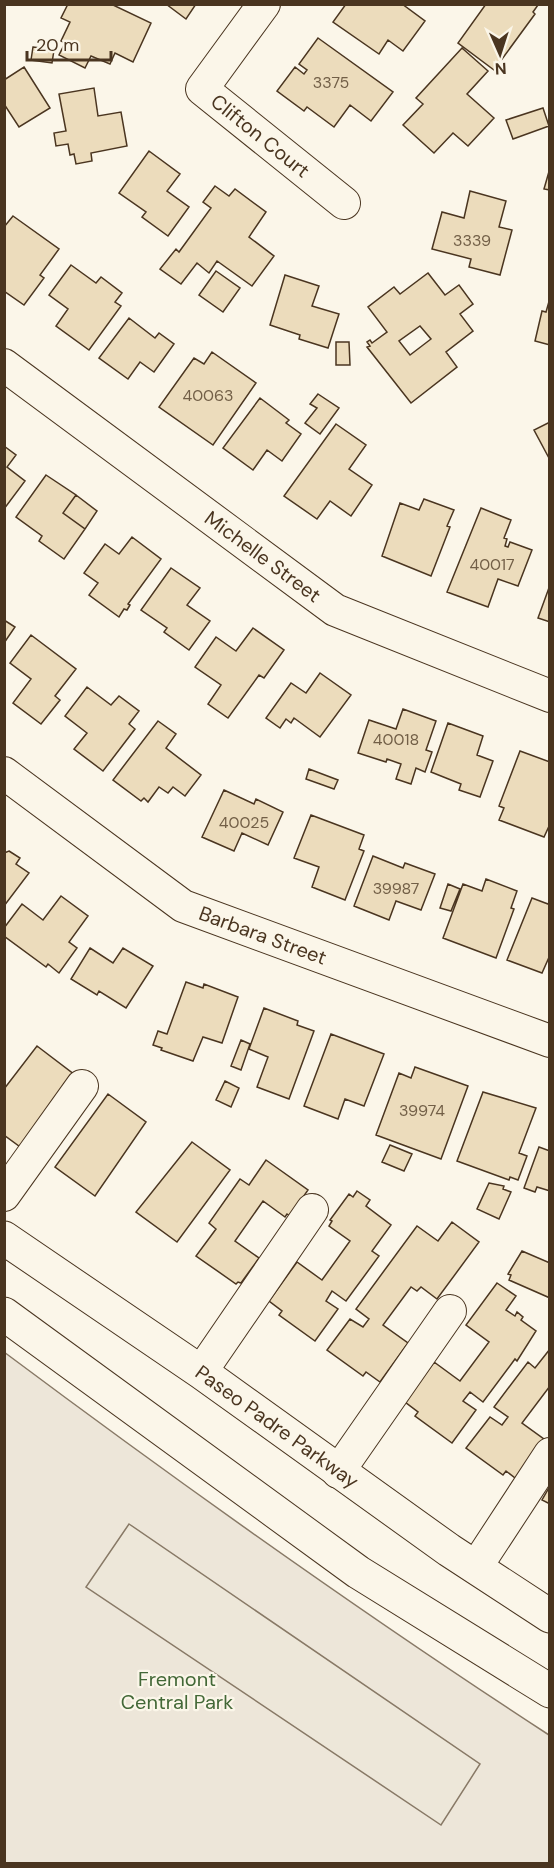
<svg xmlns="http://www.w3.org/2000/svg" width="554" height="1868" font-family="'DM Sans',sans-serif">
  <rect width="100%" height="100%" fill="#fbf6e9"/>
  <!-- green -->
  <path fill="#ede6d9" stroke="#887966" stroke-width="1.5" d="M4 1352C182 1485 363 1614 549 1735V1863H5Z"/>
  <!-- parking -->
  <path fill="#ede7d9" stroke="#887966" stroke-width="1.5" d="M129 1524 480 1764 441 1825 86 1587Z"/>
  <!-- building -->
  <path fill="#ecdcbc" stroke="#4a3520" stroke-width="1.5" fill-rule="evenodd" d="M68 4H111L151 23 133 62 115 53 110 64 91 56 85 68 59 55 65 43 61 41 70 22 61 18Z
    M166 4H196L186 19Z
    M346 4H402L425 21 403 51 388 40 379 54 333 22Z
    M486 4 538 5 533 12 535 14 494 70 458 43Z
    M318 38 393 92 371 121 350 105 334 127 307 107 304 111 277 91 295 67 304 74 307 70 299 64Z
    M33 47 54 50 52 63 31 60Z
    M462 48 488 71 467 94 494 118 468 146 453 133 434 153 403 125 423 104 416 98Z
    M24 67 50 108 19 127 4 104V80Z
    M94 88 98 116 121 112 127 146 91 153 92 161 76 164 74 154 70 155 68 144 56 146 54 133 66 131 59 94Z
    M543 108 549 126 513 139 506 120Z
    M149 151 180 174 167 191 189 207 168 236 142 217 146 212 119 193Z
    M550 168V190L544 189Z
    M215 186 229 196 235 189 266 212 249 237 274 256 252 286 217 261 209 273 197 263 181 284 160 269 176 249 179 252 211 208 203 202Z
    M470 191 506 201 499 227 512 230 500 275 469 267 471 259 432 249 442 212 464 218Z
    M13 216 59 249 40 275 44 278 24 305 4 291V227Z
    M71 265 96 283 101 277 122 293 115 302 121 306 89 350 56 326 68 309 49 295Z
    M216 271 240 288 223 312 199 295Z
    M428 273 445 295 459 285 473 304 460 314 473 331 446 352 457 367 411 403 367 347 370 346 367 342 370 340 372 343 387 332 368 307 394 287 400 294ZM420 326 431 339 410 355 399 341Z
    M285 275 319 286 312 306 339 314 328 348 299 339 300 335 270 325Z
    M550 298V345L535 341 542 311 546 312Z
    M129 318 155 338 159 333 174 344 154 372 140 362 128 379 99 358Z
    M336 342H349L350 365H336Z
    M212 352 256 383 213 445 159 407 194 358 204 364Z
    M318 394 339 408 320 434 305 423 317 408 310 404Z
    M260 398 289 420 286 423 301 434 282 461 267 450 253 470 223 448Z
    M550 422V460L534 430Z
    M336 424 366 445 349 469 372 485 351 516 330 501 317 519 284 496Z
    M4 446 16 455 7 467 25 481 4 509Z
    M46 475 76 495 63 513 85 529 64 559 39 541 42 536 16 517Z
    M76 495 97 511 85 529 63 513Z
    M424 499 454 510 447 526 450 527 431 576 382 556 400 503 419 510Z
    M481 508 511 520 504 538 507 539 505 546 508 547 510 542 532 550 518 586 498 579 488 607 447 592Z
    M132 537 161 559 128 604 130 605 127 610 124 609 119 617 89 595 98 583 84 573 105 544 119 554Z
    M171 568 200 588 187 605 210 621 189 650 164 632 167 628 141 610Z
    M550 585V622L538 618Z
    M4 620 15 627 4 643Z
    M253 628 284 650 264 678 259 675 228 718 208 704 221 685 195 667 216 637 236 651Z
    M31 635 76 669 55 696 60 700 41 724 13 703 31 679 10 663Z
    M320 673 351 695 320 737 294 718 291 723 286 719 280 728 266 718 291 683 306 693Z
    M87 687 111 705 119 696 139 711 129 724 135 729 103 771 74 749 87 733 65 716Z
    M403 709 436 721 426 750 432 752 425 772 416 768 411 784 396 779 401 764 387 759 386 762 358 753 369 720 396 729Z
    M158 721 176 734 166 748 201 775 185 796 173 787 168 793 159 787 148 802 144 798 141 801 113 780Z
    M448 723 483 736 477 755 493 761 480 797 459 790 461 784 431 772Z
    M520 751 550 762V824L544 837 499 820 504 808 499 806Z
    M309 769 338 780 334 789 306 779Z
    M224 790 254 804 256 799 283 812 268 845 242 833 234 851 202 837Z
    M311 815 364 835 359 849 364 851 345 900 312 887 319 867 294 858Z
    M9 851 20 858 16 864 29 873 4 906V853Z
    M373 856 403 868 405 863 435 874 421 910 396 901 389 920 354 906Z
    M486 879 517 891 511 908 514 909 496 958 443 938 463 884 482 891Z
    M448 884 460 889 451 911 440 908Z
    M61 896 88 916 69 942 77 948 59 973 48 964 46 967 4 936V928L22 904 43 920Z
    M532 898 548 904 550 901V955L542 973 507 960Z
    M90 948 113 963 123 948 153 966 126 1008 99 991 97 995 71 979Z
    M186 982 203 988 204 984 238 997 222 1043 203 1037 193 1061 161 1050 162 1048 153 1045 158 1031 167 1034Z
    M264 1008 298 1021 297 1025 314 1031 289 1099 257 1087 268 1057 249 1049Z
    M331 1034 384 1054 364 1106 345 1099 338 1119 304 1106Z
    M241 1040 250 1044 241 1070 231 1066Z
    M37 1046 75 1075 23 1149 4 1135V1089Z
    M415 1067 468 1086 441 1159 376 1135 399 1073 411 1078Z
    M225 1081 239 1088 231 1107 216 1100Z
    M483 1092 536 1108 519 1153 527 1156 518 1180 510 1177 509 1180 457 1161Z
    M108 1094 146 1122 95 1196 55 1167Z
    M192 1142 230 1170 177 1242 136 1212Z
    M390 1145 412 1154 404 1171 382 1162Z
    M539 1147 550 1151V1191L537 1187 535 1192 524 1188Z
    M266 1160 308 1190 290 1216 287 1214 285 1217 263 1201 235 1241 259 1258 241 1283 238 1282 236 1284 196 1256 216 1229 209 1223 240 1179 249 1185Z
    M489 1183 504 1186 503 1189 511 1192 499 1219 477 1209Z
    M357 1191 370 1200 366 1206 391 1225 372 1251 379 1256 346 1301 332 1291 326 1301 338 1309 315 1341 279 1315 282 1311 269 1301 297 1262 322 1280 350 1241 329 1226 332 1221 330 1220 349 1194 353 1197Z
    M452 1222 479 1242 437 1299 421 1287 417 1291 411 1287 383 1325 408 1343 380 1382 366 1372 363 1376 327 1350 350 1319 363 1327 369 1319 356 1309 417 1226 438 1241Z
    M522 1251 550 1263V1298L509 1280 511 1275 508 1274Z
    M497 1283 516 1296 506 1310 515 1316 517 1312 523 1317 521 1320 536 1331 517 1361 515 1359 483 1402 470 1392 463 1401 476 1410 452 1443 415 1416 418 1412 405 1402 434 1362 460 1381 489 1342 466 1325Z
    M550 1349V1386L522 1423 548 1442 519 1481 506 1471 503 1475 466 1448 490 1417 502 1425 508 1417 494 1407 528 1362 535 1368Z
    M550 1486V1504L542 1500Z"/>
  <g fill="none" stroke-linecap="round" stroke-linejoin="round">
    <!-- minor casing -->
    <g stroke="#4a3520" stroke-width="34">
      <g id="minor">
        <path id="s1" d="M264 4 202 89 344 203"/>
        <path id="s2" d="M4 365 335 610 550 696"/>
        <path id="s3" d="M4 773 183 906 550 1041"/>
        <path d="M4 1195 82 1086"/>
        <path d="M201 1372 312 1210"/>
        <path d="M338 1472 450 1311"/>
        <path d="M476 1567 550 1454"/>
      </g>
    </g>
    <!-- major casing -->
    <g stroke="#4a3520" stroke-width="35">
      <g id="major">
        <path id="s4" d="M4 1238 201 1372 449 1550 550 1616"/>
        <path d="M4 1314 358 1572 550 1691"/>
      </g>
    </g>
    <!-- minor -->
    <use href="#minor" stroke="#fbf6e9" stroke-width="32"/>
    <!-- major -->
    <use href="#major" stroke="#fbf6e9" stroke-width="33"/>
  </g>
  <g text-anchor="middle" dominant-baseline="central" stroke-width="4.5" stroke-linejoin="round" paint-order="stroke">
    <!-- number labels -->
    <g font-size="16" fill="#725f47">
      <text x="331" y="82">3375</text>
      <text x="472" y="240">3339</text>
      <text x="208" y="395">40063</text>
      <text x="492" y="564">40017</text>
      <text x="396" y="739">40018</text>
      <text x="244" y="822">40025</text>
      <text x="396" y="888">39987</text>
      <text x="422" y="1110">39974</text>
    </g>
    <!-- street labels -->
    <g font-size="20" fill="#4a3520" stroke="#fbf6e9">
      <text stroke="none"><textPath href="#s1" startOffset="180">Clifton Court</textPath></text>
      <text stroke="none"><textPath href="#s2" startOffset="322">Michelle Street</textPath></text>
      <text stroke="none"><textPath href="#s3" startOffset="308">Barbara Street</textPath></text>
      <text stroke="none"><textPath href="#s4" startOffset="332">Paseo Padre Parkway</textPath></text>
    </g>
    <!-- park labels -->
    <g font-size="20" fill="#436837" stroke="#fbf6e9">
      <text x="177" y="1679">Fremont<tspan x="177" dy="23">Central Park</tspan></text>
    </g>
  </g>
  <!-- border -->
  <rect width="554" height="1868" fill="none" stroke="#4a3520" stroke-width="12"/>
  <!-- north arrow -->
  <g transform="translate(500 54) rotate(177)" stroke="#fbf6e9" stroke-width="4.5" paint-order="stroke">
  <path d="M0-4.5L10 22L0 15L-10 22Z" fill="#4a3520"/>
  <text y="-9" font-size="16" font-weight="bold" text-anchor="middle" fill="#4a3520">N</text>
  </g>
  <!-- scale -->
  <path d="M27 51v9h84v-9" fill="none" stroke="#4a3520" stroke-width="3"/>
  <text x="36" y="51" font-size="18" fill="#4a3520" stroke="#fbf6e9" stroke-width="4.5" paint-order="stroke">20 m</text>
</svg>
